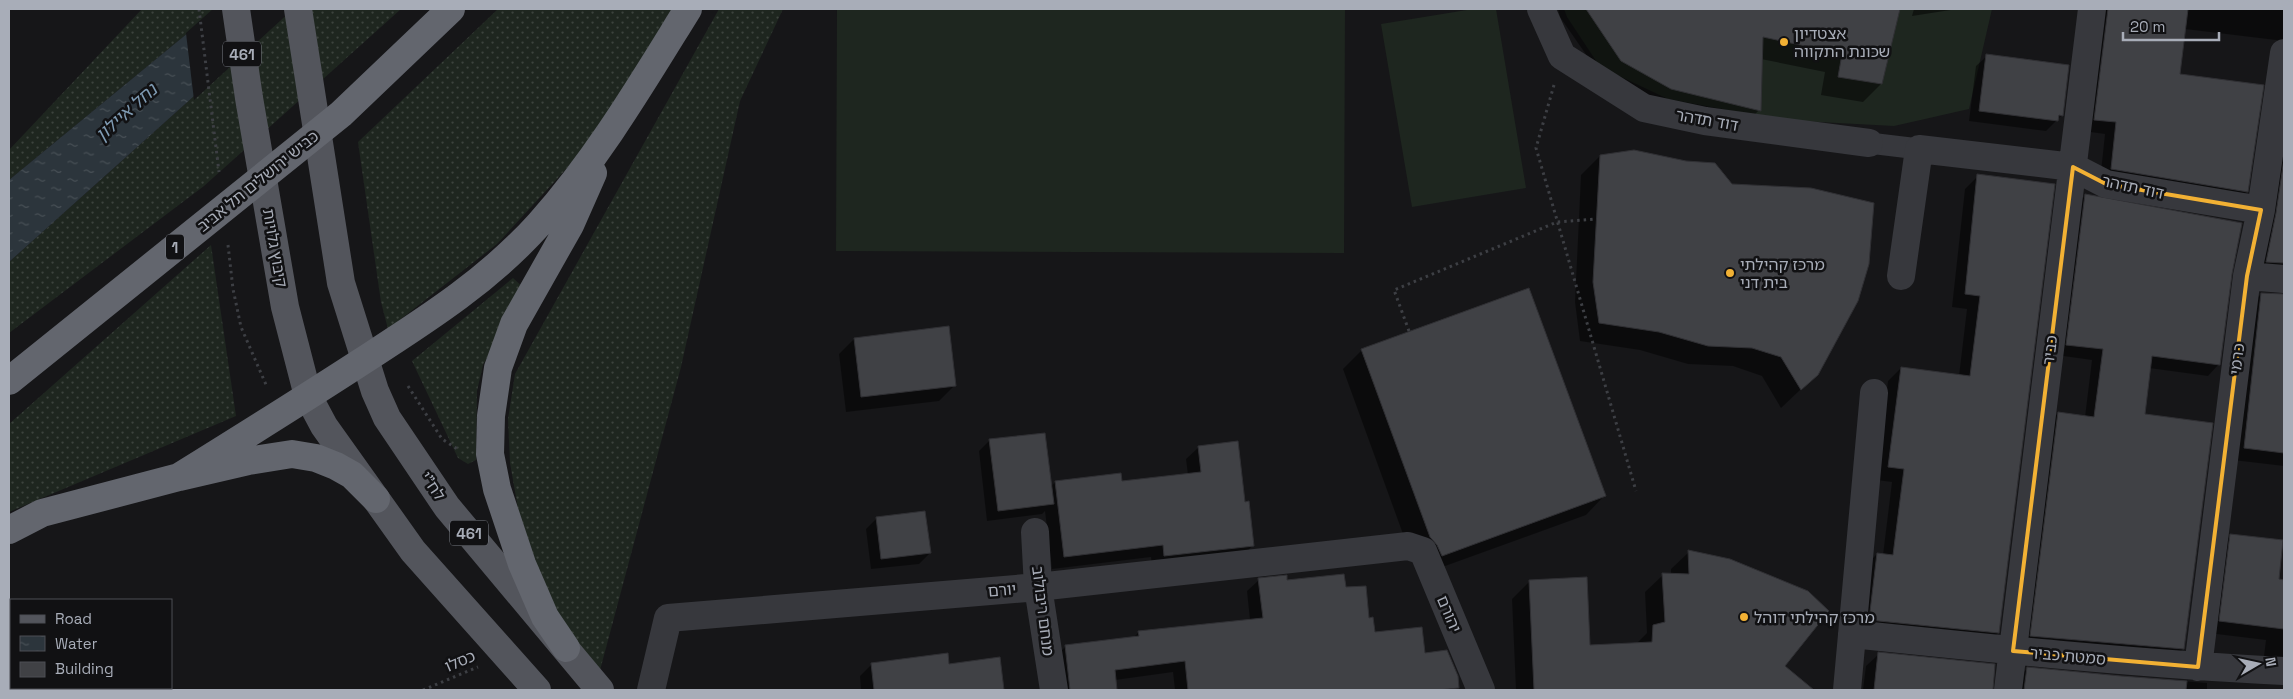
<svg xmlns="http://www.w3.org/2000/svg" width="2293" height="699" font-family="'Space Grotesk','Noto Sans Hebrew',sans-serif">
  <defs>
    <pattern id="grass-dots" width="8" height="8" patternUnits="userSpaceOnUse" patternTransform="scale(1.25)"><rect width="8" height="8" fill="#1e261f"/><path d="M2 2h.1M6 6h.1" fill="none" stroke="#3c433d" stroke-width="1.8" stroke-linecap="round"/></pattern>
    <pattern id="water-ripples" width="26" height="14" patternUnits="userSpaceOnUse" patternTransform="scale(1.25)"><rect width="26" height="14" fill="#2c353c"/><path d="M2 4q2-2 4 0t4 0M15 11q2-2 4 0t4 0" fill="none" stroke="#485056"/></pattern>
  </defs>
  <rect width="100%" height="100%" fill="#161618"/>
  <!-- grass -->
  <path fill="url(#grass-dots)" d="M142 9H217L9 180V150Z
    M291 9H401L204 186 9 333V262Z
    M498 9H672L600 127 568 167 497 244 388 329 381 302 358 142Z
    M719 9H783L740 101 681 367 599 674 553 613 519 514 510 463 508 419 515 374Z
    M211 245 236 416 9 512V424Z
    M513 278 525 289 483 365 477 391 476 460 468 464 458 458 412 361Z"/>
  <!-- pitch -->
  <path fill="#1e261f" d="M837 9H1345L1344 253 836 251Z
    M1473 9H1496L1526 188 1412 207 1381 24Z
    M1564 9H1992L1969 109 1894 126 1781 120 1668 99 1600 67 1567 17Z"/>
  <!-- water -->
  <path fill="url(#water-ripples)" d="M217 9H291L9 262V180Z"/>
  <!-- pier -->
  <path fill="#161618" d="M213 9H293L194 100 186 33Z"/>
  <!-- shadow -->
  <path fill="#0007" d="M1558 9H1898L1881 84 1863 102 1821 95 1825 72 1761 59 1759 110 1741 129 1603 79 1560 17Z
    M1914 9H1957L1912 16Z
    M2098 9H2284V41L2185 29 2179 75 2247 191 2235 203 2100 181 2105 134 2083 131Z
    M1987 56 2062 115 2046 131 1969 121 1976 66Z
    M2284 94V282L2255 274Z
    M1600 156 1817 374 1781 408 1762 376 1733 366 1688 364 1640 350 1580 341 1575 302 1581 175Z
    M1978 176 1998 633 1985 646 1857 633 1864 567 1877 554 1883 555 1892 482 1876 480 1888 381 1901 368 1959 376 1967 309 1952 307 1965 189Z
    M2085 196 2230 274 2219 364 2208 376 2149 368 2143 415 2183 649 2172 660 2020 647 2047 425 2058 413 2085 417 2092 360 2056 355 2074 207Z
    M2261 294H2284V466L2233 460 2249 306Z
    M854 339 955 385 939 401 846 412 839 354Z
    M1362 350 1604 496 1586 515 1423 574 1411 556 1343 369Z
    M989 441 1051 487 1055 482 1121 483 1188 475 1186 459 1199 447 1244 503 1253 545 1241 558 1152 568 1151 557 1052 569 1045 511 1042 514 987 521 979 451Z
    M877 518 930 553 919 564 871 569 866 529Z
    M2231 535 2277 580 2284 581V674L2263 664 2266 640 2208 633 2219 547Z
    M1689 552 1783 666 1802 682 1806 690H1516L1512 599 1530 581 1589 647 1636 644 1647 633 1645 592 1663 575H1671V569Z
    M1259 580 1345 588 1368 619 1374 634 1424 654 1457 676 1459 690H1175L1173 672 1115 680 1116 690H1057L1054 658 1066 646 1133 638 1139 632 1250 620 1247 591Z
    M1879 654 1994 665 1993 690H1863L1866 666Z
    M999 659 1003 690H861L860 676 872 664 948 665Z
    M2027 669 2207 683V690H2013L2014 681Z"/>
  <!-- building -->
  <path fill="#404145" stroke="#303034" d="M1586 9H1900L1882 84 1838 77 1842 54 1763 37 1761 111 1671 89 1621 61Z
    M2108 9H2188L2180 74 2264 85 2248 192 2111 169 2116 122 2094 120Z
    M1986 54 2069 65 2063 116 2059 115 2058 121 1979 111Z
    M1634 150 1686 161 1715 163 1732 184 1811 188 1874 203 1869 264 1858 301 1818 375 1801 390 1781 357 1752 348 1708 346 1659 332 1599 323 1593 282 1600 155Z
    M2284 159V263L2266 262 2276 213Z
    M1977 174 2055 184 1999 633 1869 620 1877 553 1893 555 1904 469 1888 467 1901 367 1970 376 1980 296 1965 294Z
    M2085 194 2242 223 2232 274 2220 365 2152 356 2145 414 2213 423 2184 649 2030 636 2058 412 2094 417 2103 349 2066 345Z
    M1529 288 1606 496 1442 556 1437 545 1430 537 1361 349Z
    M2261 293 2284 294V453L2244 448Z
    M949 326 956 386 861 397 854 338Z
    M1045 433 1054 504 998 511 989 439Z
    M1238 441 1245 502 1249 501 1254 546 1164 556 1163 545 1064 557 1055 481 1121 473 1122 481 1201 472 1198 446Z
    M925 511 931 553 881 559 876 517Z
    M2230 534 2283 540 2279 579 2284 580V629L2219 621Z
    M1688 550 1730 559 1808 591 1829 611 1785 666 1814 690H1534L1529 580 1587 577 1590 645 1652 642 1653 625 1665 622 1662 573 1689 574Z
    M1344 574 1346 587 1366 586 1369 618 1373 617 1375 632 1422 627 1425 653 1447 650 1458 676 1459 688 1438 690H1188L1185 661 1115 670 1117 690H1070L1065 645 1139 636 1138 631 1263 618 1258 578 1287 575V580Z
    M1878 652 1995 664 1993 690H1874Z
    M948 653 949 664 1000 657 1004 690H874L871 663Z
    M2027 667 2121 676 2187 681 2186 690H2024Z"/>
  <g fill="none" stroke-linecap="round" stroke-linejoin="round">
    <!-- path -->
    <path stroke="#3d3f44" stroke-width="3" stroke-dasharray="2.5 4" stroke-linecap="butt" d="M199 9 219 172
      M1554 85 1536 148 1636 491
      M228 245 233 289 241 327 267 387
      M1409 331 1394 290 1557 222 1596 219
      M408 386 442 439 459 450
      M423 690 478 667"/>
    <!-- pedestrian -->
    <path stroke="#37383d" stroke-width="21" d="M1869 143 1919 149"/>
    <!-- minor -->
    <path stroke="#37383d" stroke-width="28" d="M1541 9 1562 56 1644 108 1705 121 1869 143
      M1901 276 1919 149 2073 167 2106 184 2261 210
      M2247 276 2284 279
      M1035 532 1038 587 1054 690
      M1852 634C1996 649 2140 664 2284 671
      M2198 667 2247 276 2261 210 2284 53
      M651 690 668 618 1038 587 1408 546 1423 551 1481 690
      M1847 690 1874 393
      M2008 690 2092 9"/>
    <!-- primary -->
    <path stroke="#53555c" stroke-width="28" d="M236 9 249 98 285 307 308 396 324 426 413 551 537 690
      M298 9 341 283 375 391 387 418 447 507 600 690"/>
    <!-- motorway -->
    <path stroke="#63666e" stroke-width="28" d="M9 381 341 114 451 9
      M179 477C240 439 301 401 361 362 426 320 488 281 540 223 598 158 642 83 688 9
      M9 530 42 513 179 477 248 461 292 454 316 458 336 466 352 475 376 499
      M566 648 545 617 522 564 497 489 490 454 491 416 498 368 514 324 570 225 593 173"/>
  </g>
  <!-- marked area -->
  <path fill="none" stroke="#f2b134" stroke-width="4" stroke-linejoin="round" d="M2073 167 2106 184 2261 210 2247 276 2198 667 2013 651Z"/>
  <!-- markers -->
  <g fill="#f2b134" stroke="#111113" stroke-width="2">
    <circle cx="1784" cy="42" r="5"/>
    <circle cx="1730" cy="273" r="5"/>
    <circle cx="1744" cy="617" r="5"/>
  </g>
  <g text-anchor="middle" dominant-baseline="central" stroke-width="5" stroke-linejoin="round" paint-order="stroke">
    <!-- shield labels -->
    <g fill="#111113" stroke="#7b7e86" stroke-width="1">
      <rect x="223" y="41.5" width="38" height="25" rx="4"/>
      <rect x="166" y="234.5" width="18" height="25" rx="4"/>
      <rect x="450" y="520.5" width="38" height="25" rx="4"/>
    </g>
    <g font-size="15" font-weight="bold" fill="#a8adb8">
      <text x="242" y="54">461</text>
      <text x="175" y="247">1</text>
      <text x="469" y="533">461</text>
    </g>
    <!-- poi labels -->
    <g font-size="16" fill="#a8adb8" stroke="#111113" text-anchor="start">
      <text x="1794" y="33">אצטדיון<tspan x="1794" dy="18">שכונת התקווה</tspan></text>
      <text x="1740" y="264">מרכז קהילתי<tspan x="1740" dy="18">בית דני</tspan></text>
      <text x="1754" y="617">מרכז קהילתי דוהל</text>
    </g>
    <!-- street labels -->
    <g font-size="16" fill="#a8adb8" stroke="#111113">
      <text transform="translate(1707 120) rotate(10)">דוד תדהר</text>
      <text transform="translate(258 181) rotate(-39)">כביש ירושלים תל אביב</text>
      <text transform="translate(2133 187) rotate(12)">דוד תדהר</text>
      <text transform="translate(275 248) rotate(80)">קיבוץ גלויות</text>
      <text transform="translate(2050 350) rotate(-83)">כביר</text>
      <text transform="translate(2237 359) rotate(-83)">כרמי</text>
      <text transform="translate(433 486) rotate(56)">לח"י</text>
      <text transform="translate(1002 590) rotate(-5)">יורם</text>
      <text transform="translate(1043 611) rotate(83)">מנחם ריבולוב</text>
      <text transform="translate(1449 614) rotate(67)">יהורם</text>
      <text transform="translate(2068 656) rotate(5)">סמטת כביר</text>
      <text transform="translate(460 661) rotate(-23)">כסלו</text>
    </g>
    <!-- water labels -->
    <g font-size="18" font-style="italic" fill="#7f9bb3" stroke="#111113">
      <text transform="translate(126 112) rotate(-42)">נחל איילון</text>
    </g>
  </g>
  <!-- border -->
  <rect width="2293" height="699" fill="none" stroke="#a8adb8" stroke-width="20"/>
  <!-- legend -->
  <rect x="10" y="599" width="162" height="90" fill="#111113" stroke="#4d4f55"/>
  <rect x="20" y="615" width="25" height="8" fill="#53555c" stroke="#4d4f55"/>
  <text x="55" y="624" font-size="15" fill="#a8adb8">Road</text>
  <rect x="20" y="636" width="25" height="15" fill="url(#water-ripples)" stroke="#4d4f55"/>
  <text x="55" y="649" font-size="15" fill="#a8adb8">Water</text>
  <rect x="20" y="662" width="25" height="15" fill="#404145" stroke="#4d4f55"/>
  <text x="55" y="674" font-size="15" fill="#a8adb8">Building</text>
  <!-- north arrow -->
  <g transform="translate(2258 664) rotate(81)" stroke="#111113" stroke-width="4" paint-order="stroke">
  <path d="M0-4L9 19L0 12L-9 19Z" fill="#a8adb8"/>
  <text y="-8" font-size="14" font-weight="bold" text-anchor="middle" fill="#a8adb8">N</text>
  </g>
  <!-- scale -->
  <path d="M2123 32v8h96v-8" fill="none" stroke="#a8adb8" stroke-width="2.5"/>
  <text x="2130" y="32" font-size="15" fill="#a8adb8" stroke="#111113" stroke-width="4" paint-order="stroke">20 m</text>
</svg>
